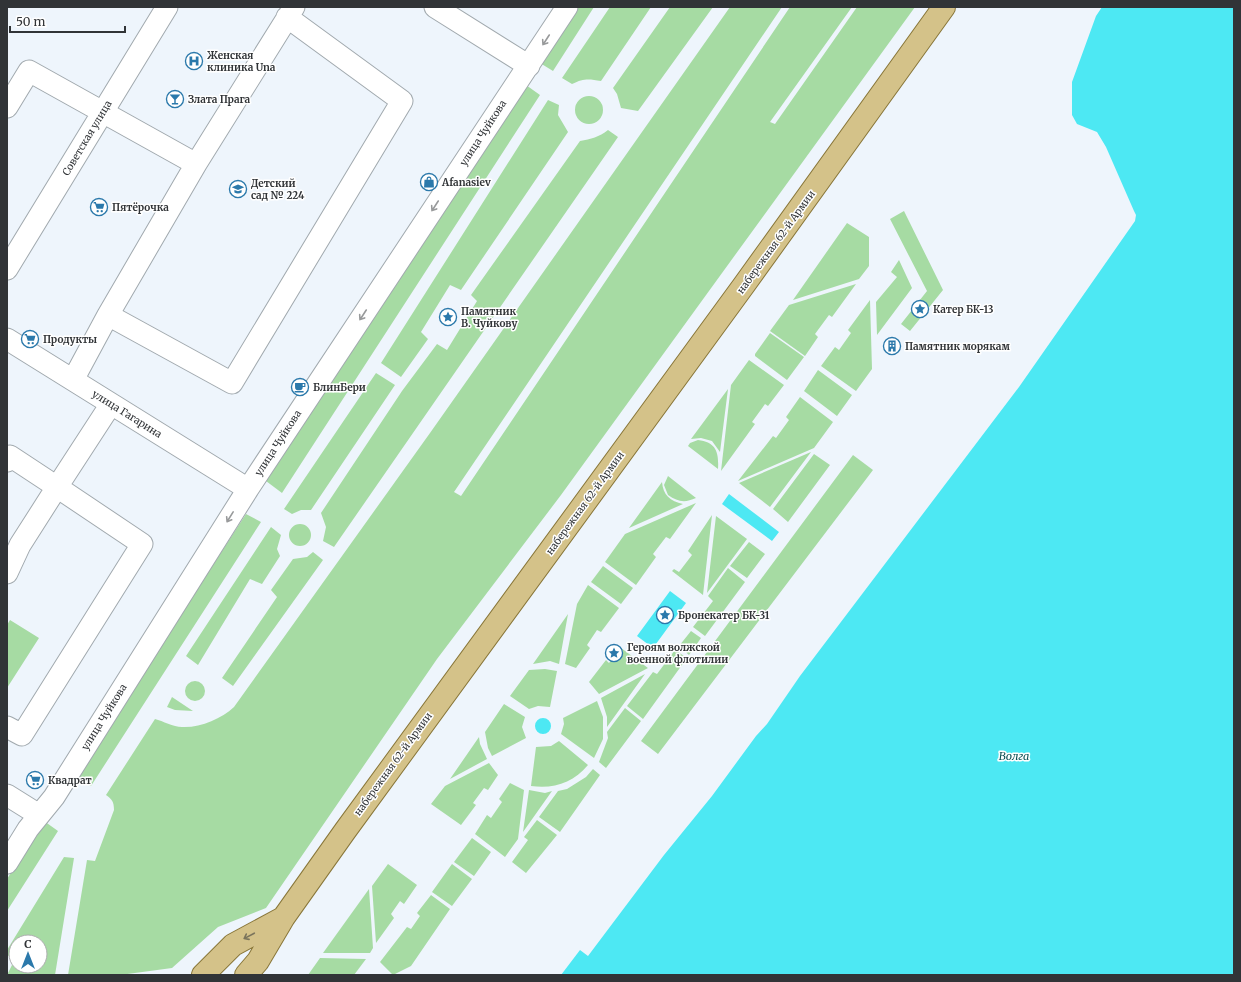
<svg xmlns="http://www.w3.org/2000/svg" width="1241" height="982" font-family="Merriweather,serif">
  <rect width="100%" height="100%" fill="#eef5fc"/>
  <!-- green -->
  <path fill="#a6dba3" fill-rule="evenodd" d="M576 7H594L553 71 540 63Z
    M610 7H651L601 81C589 79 584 78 572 84L562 78Z
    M670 7H713L638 111 621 108 617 94 613 88Z
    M730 7H782L454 492 461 496 790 7H852L770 122 775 124 857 7H915L561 495 437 659 266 908 218 927 172 968 120 975H68L87 860 95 861 114 810C114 802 112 799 106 795L155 719C163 721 173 727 182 727 200 728 221 719 234 707L430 433Z
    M526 85 540 95 282 493 266 481Z
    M575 110a14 14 0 1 1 28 0a14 14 0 1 1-28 0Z
    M548 100 559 105 558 115 568 132 461 290 450 285 421 332 428 339 401 377 381 363Z
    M608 130 618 137 334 547 323 541 326 527 321 513 402 391 437 344 447 350 477 301 471 295 580 141C591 139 599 137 608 130Z
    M904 211 943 290 910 331 901 324 927 291 890 219Z
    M847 223 869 237V266L859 279 793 300Z
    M899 260 912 288 877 335 876 302 897 277 891 272Z
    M856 284 832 317 829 315 815 334 818 337 805 356 770 331 789 305Z
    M870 300 872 369 856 391 821 366 835 347 839 350 851 333 848 330Z
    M770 333 804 357 787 380 755 356V354Z
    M749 360 784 385 768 406 765 404 752 422 755 424 721 471 731 385Z
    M818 370 852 395 837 416 804 391Z
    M376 373 395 385 311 510H301L292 514 284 509Z
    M728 389 720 452 712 441 701 438 691 439Z
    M800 397 833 422 814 448 738 481 773 436 776 438 789 420 786 417Z
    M698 440C716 442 719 452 718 469L688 446 690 443Z
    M811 452 770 507 739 483Z
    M814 454 830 465 788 522 773 509Z
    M853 455 873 470 658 754 641 741Z
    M668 476 696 498C685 503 678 502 668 495L664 485Z
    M662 482C663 495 670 501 683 504L629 528Z
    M696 503 670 539 666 537 653 554 656 557 636 585 605 562 625 534Z
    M246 514 261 522 91 786 75 777Z
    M712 515 703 595 672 571 674 569 679 572 692 555 688 551Z
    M716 516 747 539 707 593Z
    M289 535a11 11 0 1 1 22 0a11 11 0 1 1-22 0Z
    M271 527 281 535 277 549 280 556 262 584 250 579 198 665 186 656Z
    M749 542 765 554 747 578 730 566Z
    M313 552 323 560 233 686 222 678 277 597 271 590 293 559 307 557Z
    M603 566 633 588 621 604 591 582Z
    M728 568 745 582 705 636 693 627 713 601 708 596Z
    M588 585 619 608 601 632 597 630 587 645 590 648 576 668 565 664 577 604Z
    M568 614 559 664 550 661 533 664Z
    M10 620 39 638 7 688V625Z
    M691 631 701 638 689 655 679 646Z
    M617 645 648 668 599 694 589 682 606 660 609 663 619 650 616 647Z
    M675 650 687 658 643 719 627 706 653 672 657 674Z
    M545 669 557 671 550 707 538 706 529 709 510 696 529 670Z
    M645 674 607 727V717L601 698Z
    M185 691a10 10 0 1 1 20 0a10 10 0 1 1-20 0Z
    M172 697 193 711 175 710 167 707Z
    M597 701 603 717V739L594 758 561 734 564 724 563 718Z
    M504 704 525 717 522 727 526 738 492 756 488 748 485 732Z
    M625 708 641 721 606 768 599 762 608 738 607 732Z
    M479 737 480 744 487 759 450 779Z
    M559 741 588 765C573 783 554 789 531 786L536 747 551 746Z
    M489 763 498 775 488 790 484 788 473 803 476 805 461 825 431 804 445 786Z
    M593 769 600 775 560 832 539 817 558 791 567 789 586 777Z
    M510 783 524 790 518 839 505 857 475 834 487 815 491 818 502 802 499 799Z
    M529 790 545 793 552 791 523 832Z
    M537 820 557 835 526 873 512 862 528 840 524 837Z
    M44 821 58 831 7 911V879Z
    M472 838 491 852 474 876 454 862Z
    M64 857 74 858 55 975H7L13 963 11 957 7 955V950ZM16 942H40V966H16Z
    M388 864 417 885 404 904 400 901 391 914 394 918 376 943 372 886Z
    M452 864 472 879 452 906 432 892Z
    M369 889 373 948 370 953H323Z
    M431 895 450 909 411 966 393 975 380 962 407 927 411 929 420 916 417 913Z
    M320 958 366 959 354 975H308Z"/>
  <!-- water -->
  <path fill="#4de8f3" d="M1102 7H1234V975H561L580 950 588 956 664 855 712 796 756 736 767 724 800 676 1019 387 1135 221 1136 215 1134 211 1106 147 1097 132 1077 124 1072 115V82L1096 16Z
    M729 494 779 532 772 541 722 504Z
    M670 591 686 603 653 648 637 636Z
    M535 726a8 8 0 1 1 16 0a8 8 0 1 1-16 0Z"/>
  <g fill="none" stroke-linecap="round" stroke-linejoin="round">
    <!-- minor casing -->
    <g stroke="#a1a9ae" stroke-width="23">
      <path id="minor" d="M435 7 529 66
        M7 107 29 71 196 164
        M7 269 167 7
        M108 315 232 383 402 101 287 17
        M7 339 248 489
        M73 380 108 315 196 164 294 7
        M7 461 10 456 57 487 111 404
        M7 573 20 545 57 487 142 544 22 735 7 727
        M7 795 39 815
        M7 863 28 829 54 797 248 489 567 7"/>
    </g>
    <!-- major casing -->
    <g stroke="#887639" stroke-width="24">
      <path id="major" d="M203 975 233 945 283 918
        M246 975 258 961 284 917 345 831 744 285 944 7"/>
    </g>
    <!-- minor -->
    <use href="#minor" stroke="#fff" stroke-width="21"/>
    <!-- major -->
    <use href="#major" stroke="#d4c289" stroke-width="22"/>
  </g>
  <!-- one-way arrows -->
  <defs><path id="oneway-shaft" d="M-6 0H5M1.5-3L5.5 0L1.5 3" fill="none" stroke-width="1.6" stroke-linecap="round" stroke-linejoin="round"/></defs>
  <g stroke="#989a9b">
    <use href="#oneway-shaft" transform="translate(546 40) rotate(123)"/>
    <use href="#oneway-shaft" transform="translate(435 206) rotate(123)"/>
    <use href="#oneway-shaft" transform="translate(363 315) rotate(123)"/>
    <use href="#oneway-shaft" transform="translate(230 517) rotate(122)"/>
  </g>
  <use stroke="#7a745c" href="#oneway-shaft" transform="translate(249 936) rotate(152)"/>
  <!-- icons -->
  <defs>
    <g id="hospital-ring" transform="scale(0.9)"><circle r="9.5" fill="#fff" stroke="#2b79ab" stroke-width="1.5"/><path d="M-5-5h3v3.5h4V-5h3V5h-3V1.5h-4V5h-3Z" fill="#2b79ab"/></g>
    <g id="bar-ring" transform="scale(0.9)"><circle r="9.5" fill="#fff" stroke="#2b79ab" stroke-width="1.5"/><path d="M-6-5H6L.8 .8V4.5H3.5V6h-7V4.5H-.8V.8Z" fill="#2b79ab"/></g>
    <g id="shop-ring" transform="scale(0.9)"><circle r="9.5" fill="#fff" stroke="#2b79ab" stroke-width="1.5"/><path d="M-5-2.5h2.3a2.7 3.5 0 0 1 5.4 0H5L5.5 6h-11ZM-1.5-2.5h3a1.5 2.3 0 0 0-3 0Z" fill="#2b79ab"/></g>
    <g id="school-ring" transform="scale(0.9)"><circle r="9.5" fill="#fff" stroke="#2b79ab" stroke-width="1.5"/><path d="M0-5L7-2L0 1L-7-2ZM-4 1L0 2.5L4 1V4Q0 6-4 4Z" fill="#2b79ab"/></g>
    <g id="supermarket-ring" transform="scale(0.9)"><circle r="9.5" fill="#fff" stroke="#2b79ab" stroke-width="1.5"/><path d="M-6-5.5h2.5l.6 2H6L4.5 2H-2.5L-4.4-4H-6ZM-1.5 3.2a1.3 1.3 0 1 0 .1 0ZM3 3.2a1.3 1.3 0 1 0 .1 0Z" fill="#2b79ab"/></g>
    <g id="sight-ring" transform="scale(0.9)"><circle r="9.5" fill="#fff" stroke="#2b79ab" stroke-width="1.5"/><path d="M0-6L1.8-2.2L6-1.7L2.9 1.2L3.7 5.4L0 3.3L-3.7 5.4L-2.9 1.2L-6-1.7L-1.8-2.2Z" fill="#2b79ab"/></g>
    <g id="building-ring" transform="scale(0.9)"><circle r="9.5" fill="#fff" stroke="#2b79ab" stroke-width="1.5"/><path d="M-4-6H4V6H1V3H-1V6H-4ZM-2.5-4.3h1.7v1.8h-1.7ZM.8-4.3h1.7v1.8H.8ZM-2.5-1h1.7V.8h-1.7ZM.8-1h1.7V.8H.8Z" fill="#2b79ab"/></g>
    <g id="cafe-ring" transform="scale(0.9)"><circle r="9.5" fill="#fff" stroke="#2b79ab" stroke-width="1.5"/><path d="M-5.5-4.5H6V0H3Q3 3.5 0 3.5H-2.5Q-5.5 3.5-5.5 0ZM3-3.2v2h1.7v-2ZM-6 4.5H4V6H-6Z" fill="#2b79ab"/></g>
  </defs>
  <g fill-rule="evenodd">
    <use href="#hospital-ring" x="194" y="61"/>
    <use href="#bar-ring" x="175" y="99"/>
    <use href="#shop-ring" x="429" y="182"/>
    <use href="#school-ring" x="238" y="189"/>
    <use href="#supermarket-ring" x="99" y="207"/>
    <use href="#sight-ring" x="920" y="309"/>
    <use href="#sight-ring" x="448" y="317"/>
    <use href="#supermarket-ring" x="30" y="339"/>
    <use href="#building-ring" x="892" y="346"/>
    <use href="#cafe-ring" x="300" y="387"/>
    <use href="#sight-ring" x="665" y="615"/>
    <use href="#sight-ring" x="614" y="653"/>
    <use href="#supermarket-ring" x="35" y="780"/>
  </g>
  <g text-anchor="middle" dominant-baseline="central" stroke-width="3" stroke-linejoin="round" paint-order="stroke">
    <!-- poi labels -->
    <g font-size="10" font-weight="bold" fill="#313437" stroke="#fff" text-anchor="start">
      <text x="207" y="55">Женская<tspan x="207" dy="12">клиника Una</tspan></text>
      <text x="188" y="99">Злата Прага</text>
      <text x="442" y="182">Afanasiev</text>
      <text x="251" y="183">Детский<tspan x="251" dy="12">сад № 224</tspan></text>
      <text x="112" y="207">Пятёрочка</text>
      <text x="933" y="309">Катер БК-13</text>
      <text x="461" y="311">Памятник<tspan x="461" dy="12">В. Чуйкову</tspan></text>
      <text x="43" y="339">Продукты</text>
      <text x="905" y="346">Памятник морякам</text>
      <text x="313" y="387">БлинБери</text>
      <text x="678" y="615">Бронекатер БК-31</text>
      <text x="627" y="647">Героям волжской<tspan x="627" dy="12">военной флотилии</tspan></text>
      <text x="48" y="780">Квадрат</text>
    </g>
    <!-- street labels -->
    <g font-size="10" fill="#313437" stroke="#fff">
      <text transform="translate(483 133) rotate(-57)">улица Чуйкова</text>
      <text transform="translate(87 138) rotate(-59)">Советская улица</text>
      <text transform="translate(776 242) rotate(-54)">набережная 62-й Армии</text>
      <text transform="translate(127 414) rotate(32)">улица Гагарина</text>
      <text transform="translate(278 443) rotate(-57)">улица Чуйкова</text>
      <text transform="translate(585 503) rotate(-54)">набережная 62-й Армии</text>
      <text transform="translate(104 717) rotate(-58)">улица Чуйкова</text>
      <text transform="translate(393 764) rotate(-54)">набережная 62-й Армии</text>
    </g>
    <!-- water labels -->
    <g font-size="11" font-style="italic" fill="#094f53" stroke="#fff">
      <text x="1014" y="756">Волга</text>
    </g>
  </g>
  <!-- border -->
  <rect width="1241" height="982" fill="none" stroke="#313437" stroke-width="16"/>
  <!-- north arrow -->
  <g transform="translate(28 954)"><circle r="19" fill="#ffffff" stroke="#adaeaf"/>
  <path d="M0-3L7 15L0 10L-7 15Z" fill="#2b79ab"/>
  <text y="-6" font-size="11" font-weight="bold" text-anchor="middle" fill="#313437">С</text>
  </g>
  <!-- scale -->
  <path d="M10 26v6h115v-6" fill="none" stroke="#313437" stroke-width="2"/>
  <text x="16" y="26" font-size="12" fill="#313437" stroke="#ffffff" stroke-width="3" paint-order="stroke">50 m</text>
</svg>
